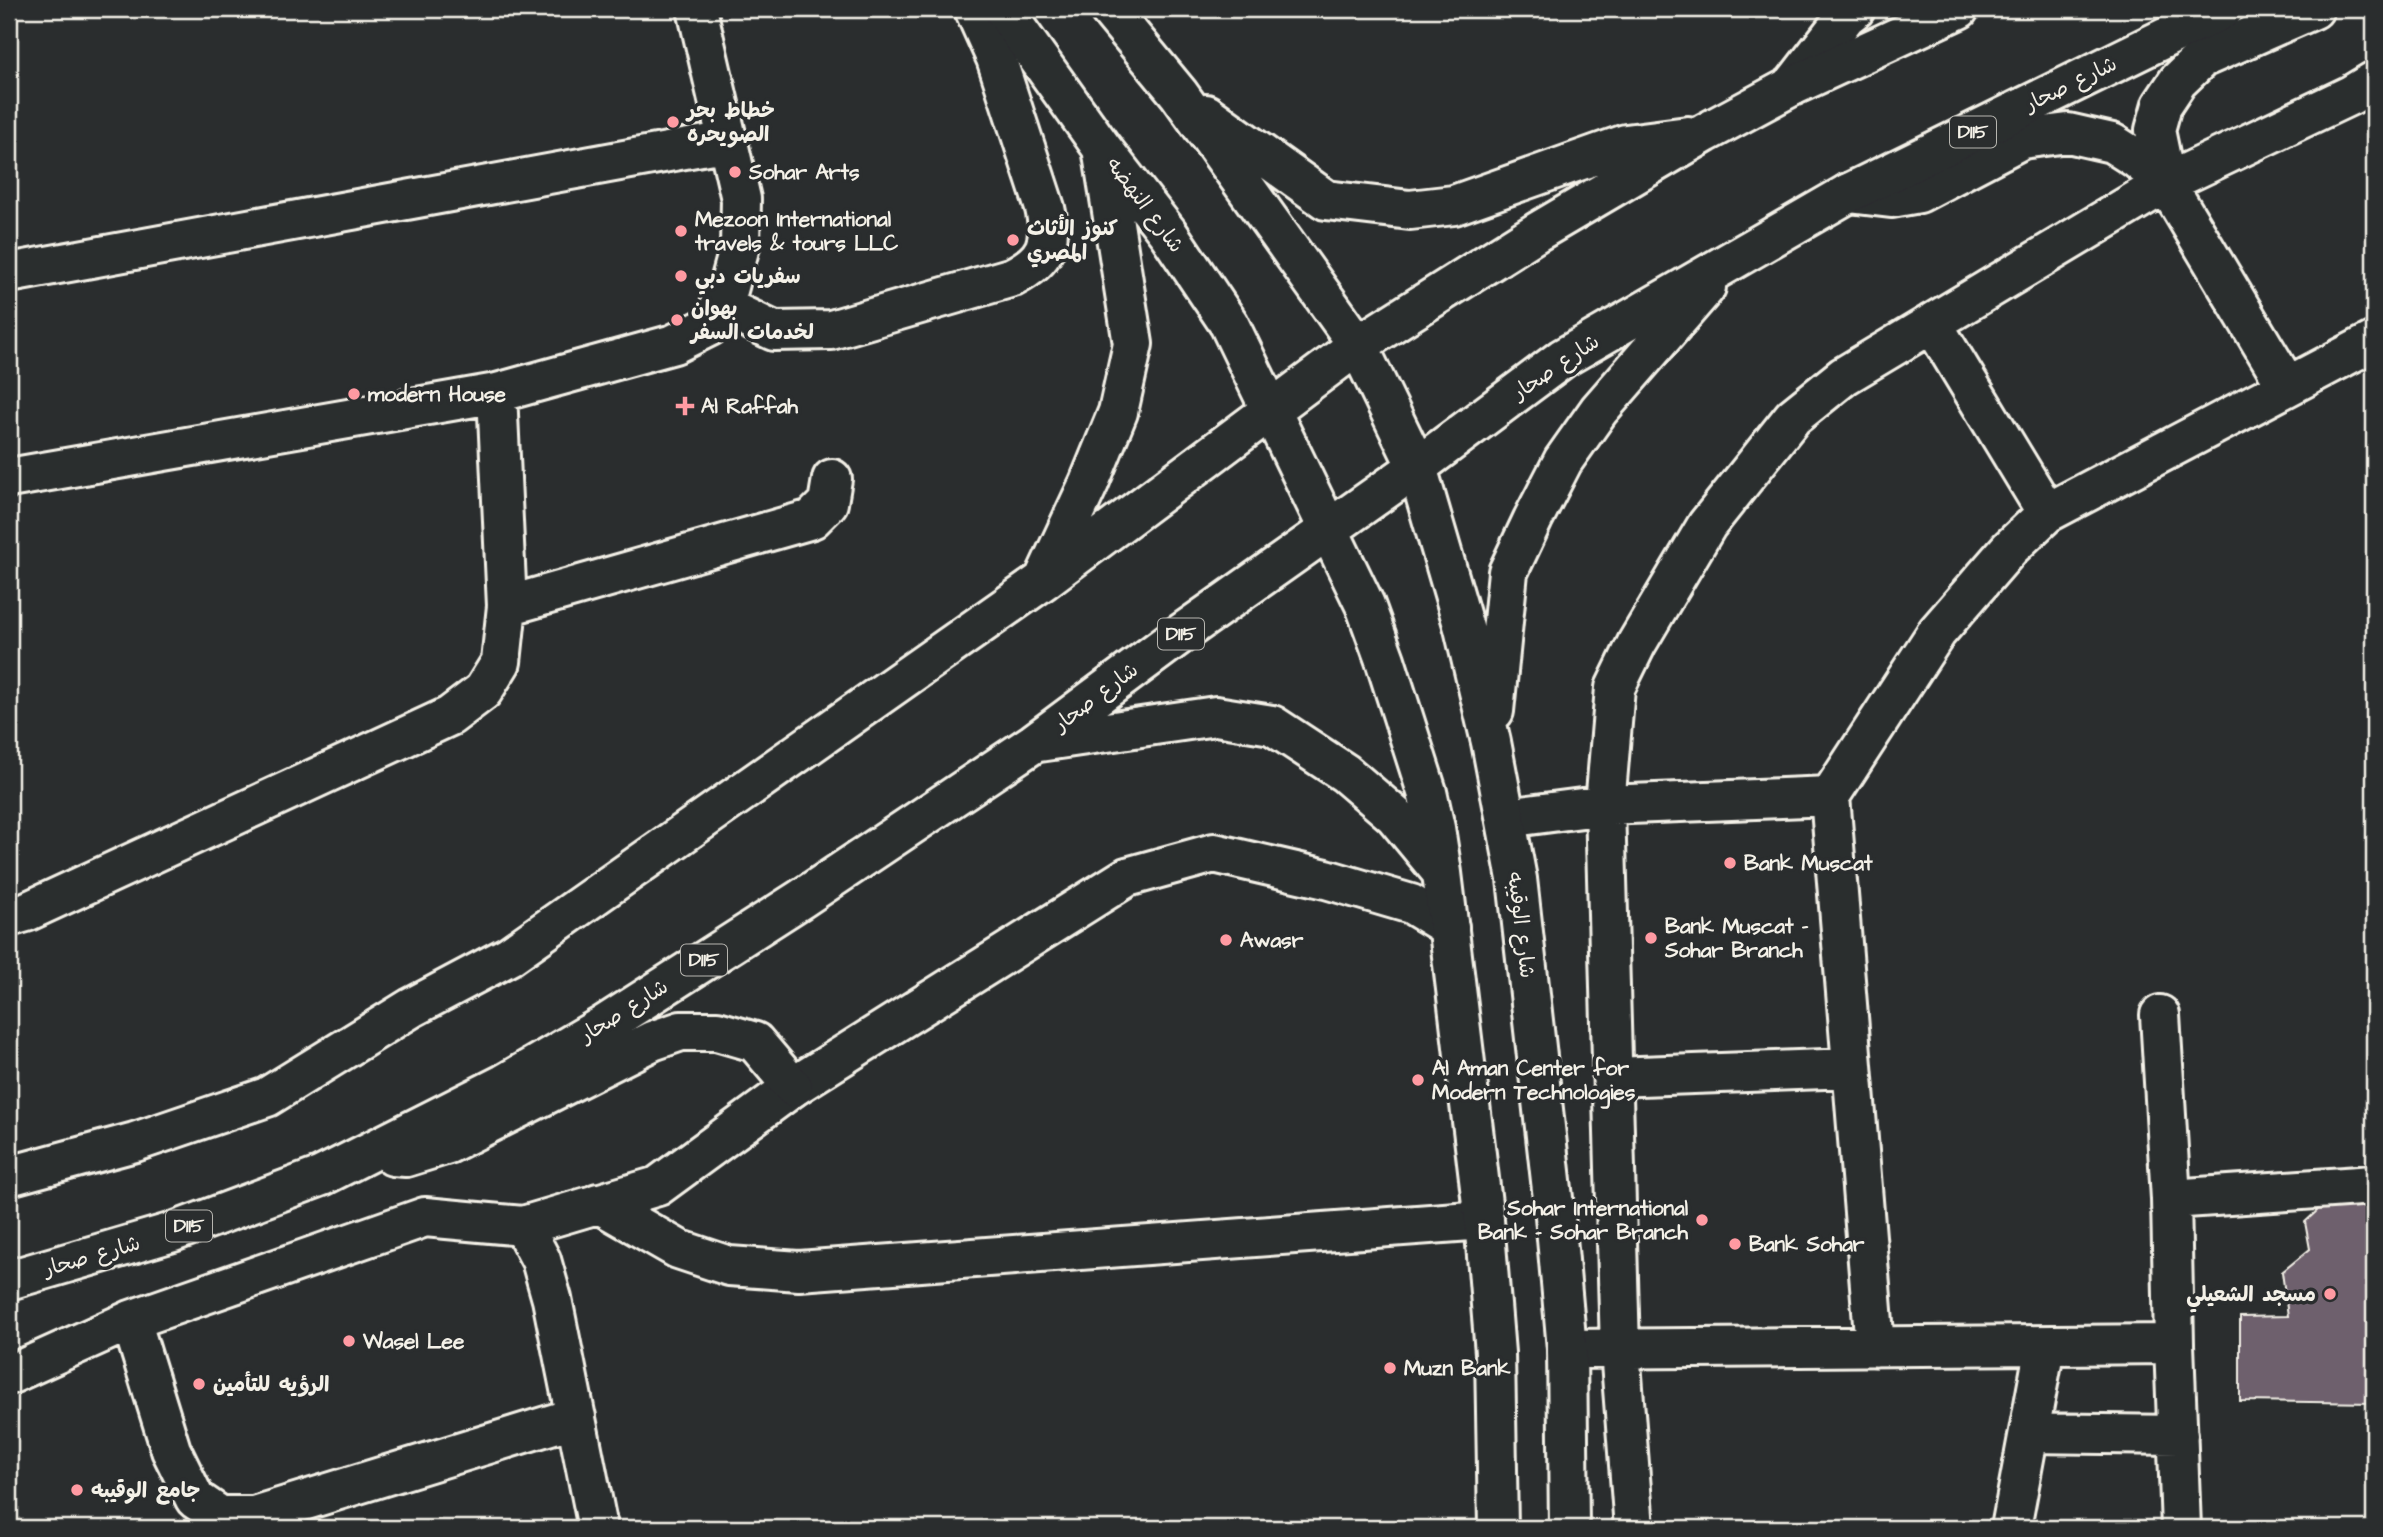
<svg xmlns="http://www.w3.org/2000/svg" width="2383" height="1537" font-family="'Architects Daughter','Playpen Sans Arabic',sans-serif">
  <rect width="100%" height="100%" fill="#2a2d2e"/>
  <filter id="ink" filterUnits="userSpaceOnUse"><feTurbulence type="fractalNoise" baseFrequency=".0143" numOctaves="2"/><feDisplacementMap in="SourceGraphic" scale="14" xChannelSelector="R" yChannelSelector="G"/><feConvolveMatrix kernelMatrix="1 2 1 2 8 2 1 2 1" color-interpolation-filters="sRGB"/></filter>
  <g filter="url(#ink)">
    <!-- building -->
    <path fill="#6e606d" stroke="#f4f1e8" stroke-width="2" d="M2333 1196 2374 1197V1403L2240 1401V1317L2288 1316 2282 1272 2310 1249 2305 1222Z"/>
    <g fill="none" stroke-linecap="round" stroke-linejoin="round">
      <!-- minor casing -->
      <g stroke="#f4f1e8" stroke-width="44">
        <path id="minor" d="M1792 86 1846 16 1855 9
          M2166 183 2155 130 2162 105 2178 81 2202 58 2314 9
          M1849 193 1891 198 1919 193 2022 139 2068 133 2112 143 2137 159 2166 183 2287 386
          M9 273 728 141
          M720 305 774 331 831 330 1013 277C1046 260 1053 243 1045 208L996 58 974 9
          M1932 323 2047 513
          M9 478 497 393 674 344 710 326 728 290 740 246 741 199 697 9
          M507 606 812 519 828 503 832 479
          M1506 818 1605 805 1830 796
          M9 917 26 912 450 716 483 691 501 662 507 606 497 393
          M2160 1015 2171 1199 2174 1344 2181 1528
          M1613 1077 1852 1068
          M2171 1199 2374 1185
          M598 1203 678 1249 729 1266 799 1271 1484 1220
          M523 1226 541 1260 552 1299 598 1528
          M131 1320 171 1450 195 1499 220 1516H254L576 1417
          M1875 1347 1830 796 1937 632 2010 548 2047 513 2374 341
          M1567 1349 2174 1344
          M9 1375 131 1320 425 1217 523 1226 658 1186 793 1087 1127 877 1214 853 1326 879 1411 904 1449 927
          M2029 1433 2178 1435
          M1634 1528 1620 1350 1605 805 1615 688 1637 643 1707 525 1793 417 1844 376 2166 183 2351 95 2374 81
          M2011 1528 2045 1346"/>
      </g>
      <!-- major casing -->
      <g stroke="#f4f1e8" stroke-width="44">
        <path id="major" d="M1003 9 1102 148 1168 233 1229 324 1365 605 1385 660 1427 792 1435 828 1442 873 1484 1220 1495 1353 1498 1528
          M1109 9 1179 94 1358 345 1417 467 1464 628 1491 742 1517 879 1555 1216 1567 1349 1569 1528
          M1206 114 1326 200 1410 210 1454 205 1626 144 1688 136
          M1046 575 1089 483 1118 412 1133 344 1103 154
          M1494 711 1508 572 1533 519 1563 461 1599 410 1706 287
          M1039 742 1216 716 1272 725 1345 773 1394 815 1442 873
          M393 1156 406 1157 448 1144 652 1041 681 1031H717L755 1042 793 1087
          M9 1176 135 1142 267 1097 411 1008 509 956 1044 580 1358 345 1537 232 1705 133 1792 86 1959 9
          M9 1280 173 1232 322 1176 504 1084 601 1027 801 899 1034 743 1182 633 1417 467 1563 358 1849 193 2224 9"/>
      </g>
      <!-- minor -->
      <use href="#minor" stroke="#2a2d2e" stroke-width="38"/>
      <!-- major -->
      <use href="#major" stroke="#2a2d2e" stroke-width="38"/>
    </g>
  </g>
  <!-- markers -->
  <g fill="#ff9aa2" stroke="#2a2d2e" stroke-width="2.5">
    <circle cx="673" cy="122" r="7"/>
    <circle cx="735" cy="172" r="7"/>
    <circle cx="681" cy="231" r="7"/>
    <circle cx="1013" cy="240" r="7"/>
    <circle cx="681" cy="276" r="7"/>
    <circle cx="677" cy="320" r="7"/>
    <circle cx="354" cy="394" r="7"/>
    <path d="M681.5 395.5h7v7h7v7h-7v7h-7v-7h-7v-7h7z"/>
    <circle cx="1730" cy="863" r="7"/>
    <circle cx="1651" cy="938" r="7"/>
    <circle cx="1226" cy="940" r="7"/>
    <circle cx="1418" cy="1080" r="7"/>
    <circle cx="1702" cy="1220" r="7"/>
    <circle cx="1735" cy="1244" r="7"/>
    <circle cx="2330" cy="1294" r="7"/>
    <circle cx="349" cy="1341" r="7"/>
    <circle cx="1390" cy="1368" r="7"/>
    <circle cx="199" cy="1384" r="7"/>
    <circle cx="77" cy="1490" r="7"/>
  </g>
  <g text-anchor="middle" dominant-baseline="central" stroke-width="7" stroke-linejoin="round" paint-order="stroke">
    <!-- shield labels -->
    <g fill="#2a2d2e" stroke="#b7b6b0" stroke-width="2">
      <rect x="1950" y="116.5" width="46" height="31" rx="5"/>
      <rect x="1158" y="618.5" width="46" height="31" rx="5"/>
      <rect x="681" y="944.5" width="46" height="31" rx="5"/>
      <rect x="166" y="1210.5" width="46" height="31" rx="5"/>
    </g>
    <g font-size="19" font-weight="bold" fill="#f4f1e8">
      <text x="1973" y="132">D115</text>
      <text x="1181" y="634">D115</text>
      <text x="704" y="960">D115</text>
      <text x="189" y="1226">D115</text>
    </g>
    <!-- street labels -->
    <g font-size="21" fill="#f4f1e8" stroke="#2a2d2e">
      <text transform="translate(2071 84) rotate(-26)">شارع صحار</text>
      <text transform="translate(1145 205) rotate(53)">شارع النهضه</text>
      <text transform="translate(1556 367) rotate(-34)">شارع صحار</text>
      <text transform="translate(1096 697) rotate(-37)">شارع صحار</text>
      <text transform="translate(1521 925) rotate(83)">شارع الوقيبه</text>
      <text transform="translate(624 1011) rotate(-32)">شارع صحار</text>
      <text transform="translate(92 1256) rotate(-16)">شارع صحار</text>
    </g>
    <!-- poi labels -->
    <g font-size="21" font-weight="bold" fill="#f4f1e8" stroke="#2a2d2e" text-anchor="start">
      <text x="687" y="110">خطاط بحر<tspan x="687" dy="24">الصويحره</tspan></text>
      <text x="749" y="172">Sohar Arts</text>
      <text x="695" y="219">Mezoon International<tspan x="695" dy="24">travels &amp; tours LLC</tspan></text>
      <text x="1027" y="228">كنوز الأثاث<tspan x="1027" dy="24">المصري</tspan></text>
      <text x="695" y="276">سفريات دبي</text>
      <text x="691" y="308">بهوان<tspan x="691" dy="24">لخدمات السفر</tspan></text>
      <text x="368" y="394">modern House</text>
      <text x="701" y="406">Al Raffah</text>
      <text x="1744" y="863">Bank Muscat</text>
      <text x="1665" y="926">Bank Muscat -<tspan x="1665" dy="24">Sohar Branch</tspan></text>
      <text x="1240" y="940">Awasr</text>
      <text x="1432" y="1068">Al Aman Center for<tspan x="1432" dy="24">Modern Technologies</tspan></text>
      <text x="1688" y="1208" text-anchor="end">Sohar International<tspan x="1688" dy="24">Bank - Sohar Branch</tspan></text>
      <text x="1749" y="1244">Bank Sohar</text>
      <text x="2316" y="1294" text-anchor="end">مسجد الشعيلي</text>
      <text x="363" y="1341">Wasel Lee</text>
      <text x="1404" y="1368">Muzn Bank</text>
      <text x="213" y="1384">الرؤيه للتأمين</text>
      <text x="91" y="1490">جامع الوقيبه</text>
    </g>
  </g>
  <!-- margin -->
  <rect width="2383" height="1537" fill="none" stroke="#2a2d2e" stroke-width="35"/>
  <rect x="18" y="18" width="2348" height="1502" fill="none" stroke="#f4f1e8" stroke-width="2.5" filter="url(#ink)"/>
</svg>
